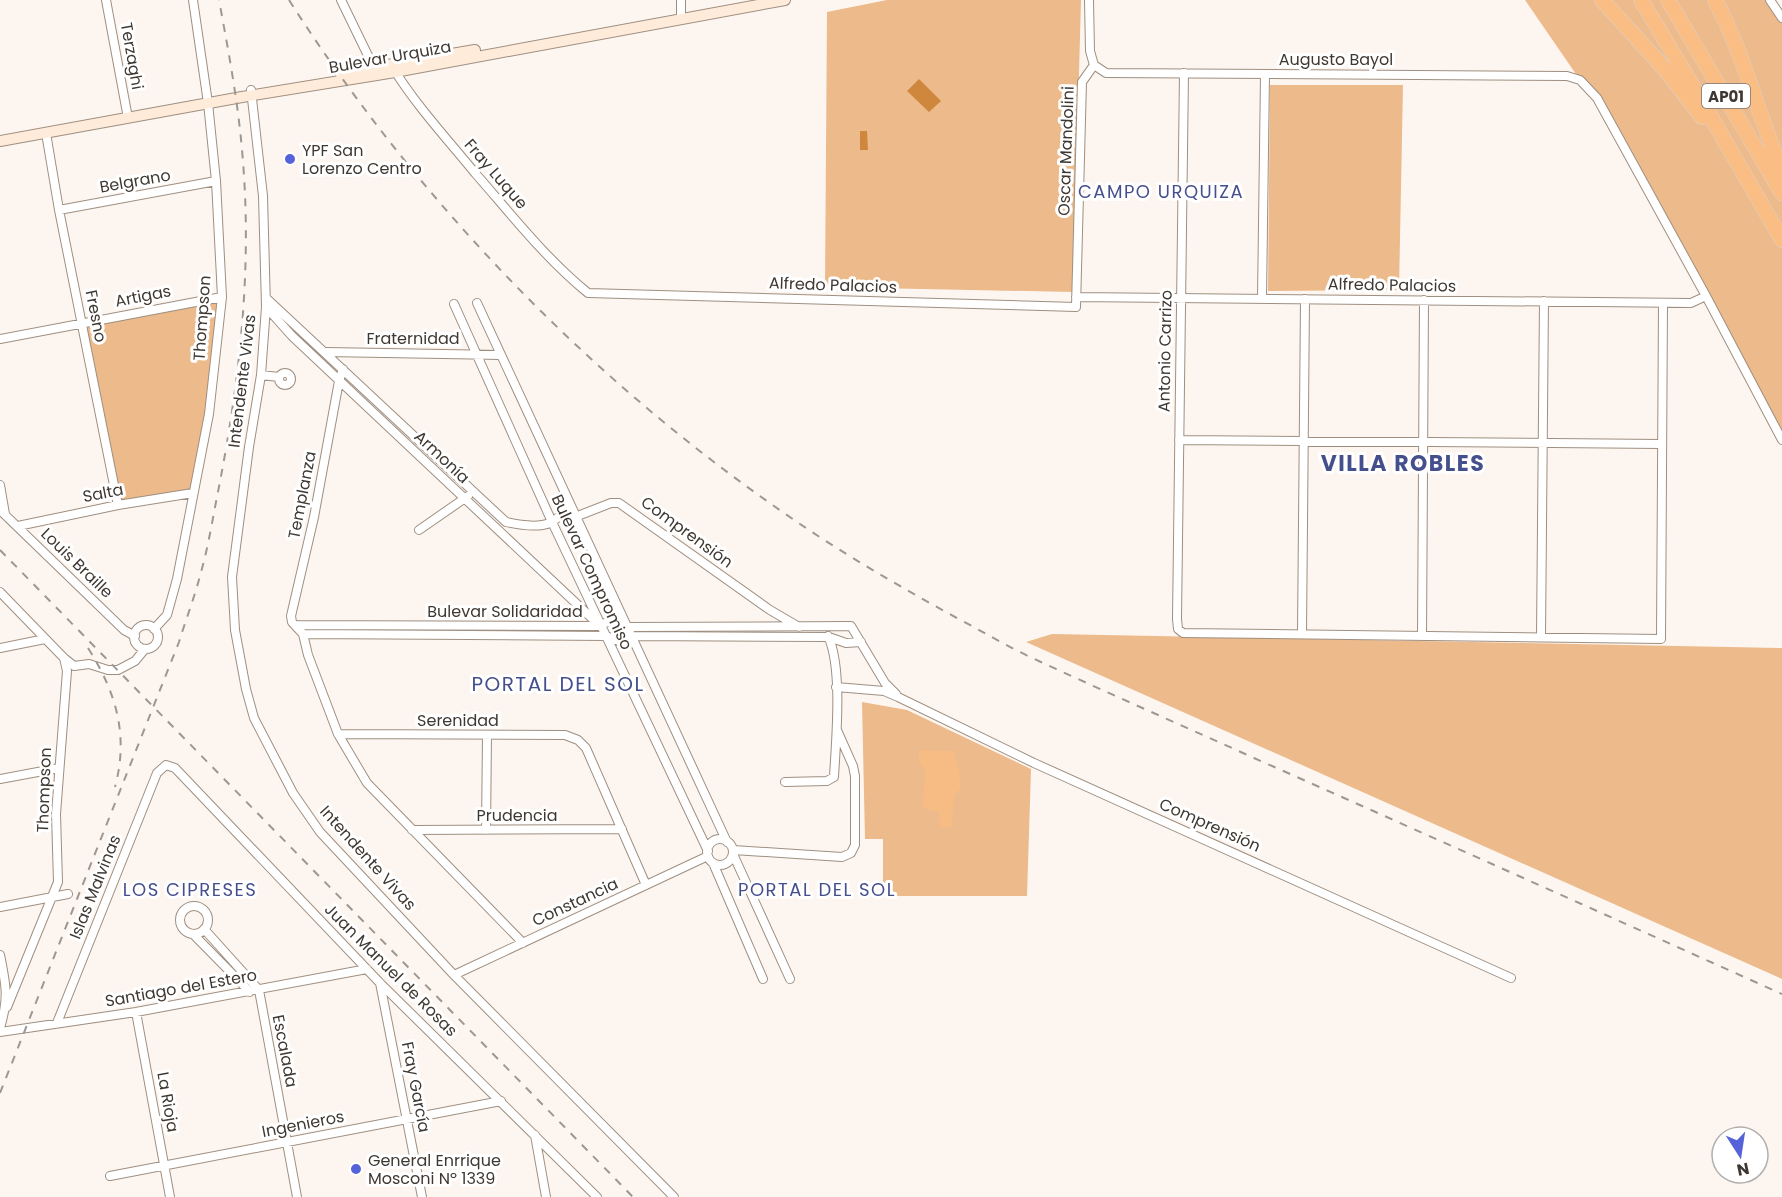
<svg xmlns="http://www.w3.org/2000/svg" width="1782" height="1197" font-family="Poppins,sans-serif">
  <rect width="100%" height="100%" fill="#fdf6f0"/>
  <!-- green -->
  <path fill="#ecba8b" d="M887 0H1081L1073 292 825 287 827 12Z
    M1525 0H1770L1782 18V440L1597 98 1580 80Z
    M1270 85H1403L1399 290 1268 291Z
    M222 297 193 493 118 505 82 324Z
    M1052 634 1782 648V979L1026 642Z
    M862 702 907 710 1031 769 1027 896H883V839H865Z"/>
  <!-- forest -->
  <path fill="#f7bc84" d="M919 750 954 751 960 774V789L954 796 952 826 940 827 939 812 923 808 925 771 919 761Z"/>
  <!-- water -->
  <path fill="#ce873c" d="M919 79 941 101 929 112 907 91Z
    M860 131H867L868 150H860Z"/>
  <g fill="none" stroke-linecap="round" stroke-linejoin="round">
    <!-- minor casing -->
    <g stroke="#9f8f81" stroke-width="10">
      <path id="minor" d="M106 0 128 118
        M341 0 376 72
        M681 0V19
        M1770 0 1782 18
        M1094 65 1106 73 1567 76 1580 80 1597 98 1706 296 1782 440
        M393 68C415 104 448 140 475 173 511 214 546 259 588 293L1076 307 1082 82 1094 65 1090 51 1089 0
        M1184 73 1177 619 1178 629 1183 633 1661 639 1663 303
        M251 90 263 196 266 307 261 375 249 447 232 577 235 630 246 689 254 718 293 793 320 832 454 975 674 1197
        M46 133 59 210 118 505
        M59 210 216 181
        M1076 297 1691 303 1706 296
        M266 298 506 522C519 525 537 528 550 523 560 518 562 509 575 517L611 503H619L770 610 799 627
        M1262 299 1265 74
        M477 303 727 842
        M454 304 552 522 708 851
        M266 307 292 336 596 622
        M0 339 222 297
        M326 352 501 355
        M343 369 339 381 314 517 291 616 292 622 303 634 308 655 338 734 367 783 523 943
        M279 379a6 6 0 1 1 12 0a6 6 0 1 1-12 0Z
        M261 375 279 377
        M1179 440 1662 444
        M0 485 5 514
        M0 510 124 630 135 636
        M18 526 118 505 193 493
        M419 530 468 496
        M0 592 64 658 74 666 89 664 108 670H118L135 661 145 649
        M295 625 601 626C609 618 617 621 626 627L851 626 885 683 896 694
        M134 637a12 12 0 1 1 24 0a12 12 0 1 1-24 0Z
        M154 629 167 615 177 579 209 414 222 297 216 181 208 103 193 0
        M303 634 606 636 619 641 632 636 829 637 846 643 861 642
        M1302 634 1305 299
        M1422 636 1424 300
        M1541 637 1544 301
        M0 648 45 639
        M836 687 884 691 898 697 1034 763 1511 978
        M338 734 565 735 578 740 586 748 646 885
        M0 779 59 768
        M785 782 827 781 834 777C836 740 843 668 828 636
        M412 830 622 829
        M486 830 487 735
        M707 852a13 13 0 1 1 26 0a13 13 0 1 1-26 0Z
        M733 850 842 857 851 853 855 845V776L853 766 837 730
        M733 854 790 979
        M713 863 763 979
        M180 920a14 14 0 1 1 28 0a14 14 0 1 1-28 0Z
        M0 907 68 894
        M204 929 259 990 297 1197
        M193 934 250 992
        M0 955C6 984 9 998 0 1028
        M454 975 708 856
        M380 983 422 1197
        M7 1007 58 882 56 814 67 671 64 658
        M136 1012 170 1197
        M57 1023 157 773 166 765 175 768 380 983 597 1197
        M0 1032 136 1012 367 969
        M535 1135 546 1197
        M110 1176 501 1101"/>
    </g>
    <!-- secondary casing -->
    <g stroke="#9f8f81" stroke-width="12">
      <path id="secondary" d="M340 73 475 50
        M0 141 242 97 395 72 785 0"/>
    </g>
    <!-- motorway casing -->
    <g stroke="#d5d3d2" stroke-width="16">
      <path id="motorway" d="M1602 0 1664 68 1702 117
        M1641 0 1707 110 1782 240
        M1668 0 1782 193
        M1715 0C1744 54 1758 115 1782 171"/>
    </g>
    <!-- minor -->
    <use href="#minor" stroke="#fff" stroke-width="8"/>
    <!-- secondary -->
    <use href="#secondary" stroke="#feebda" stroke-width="10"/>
    <!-- motorway -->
    <use href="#motorway" stroke="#fabd83" stroke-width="15"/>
    <!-- rail -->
    <path stroke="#9e9791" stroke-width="2" stroke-dasharray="8 8" stroke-linecap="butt" d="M289 0C422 208 600 390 806 528 854 560 904 589 955 617 980 630 1003 644 1028 656 1103 691 1179 724 1254 758 1430 836 1606 915 1782 994
      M0 550 633 1197
      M88 648C116 692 129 735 115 787
      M0 1093 179 642C186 619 195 596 201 572 208 548 212 522 217 497 239 386 252 274 243 162 239 107 229 54 219 0"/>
  </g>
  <!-- markers -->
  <g fill="#5662d9" stroke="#fff" stroke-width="2">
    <circle cx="290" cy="159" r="6"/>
    <circle cx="356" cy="1169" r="6"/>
  </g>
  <g text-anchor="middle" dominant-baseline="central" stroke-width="6" stroke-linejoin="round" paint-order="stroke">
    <!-- shield labels -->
    <rect fill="#fff" stroke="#797470" stroke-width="1.5" x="1702" y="84" width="48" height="24" rx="4.5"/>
    <g font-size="15" font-weight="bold" fill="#3f3832">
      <text x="1726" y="96">AP01</text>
    </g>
    <!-- street labels -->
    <g font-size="16" fill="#3f3832" stroke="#fff">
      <text transform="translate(132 56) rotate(80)">Terzaghi</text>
      <text transform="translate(390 57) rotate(-10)">Bulevar Urquiza</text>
      <text x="1336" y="59">Augusto Bayol</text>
      <text transform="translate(1066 151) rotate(-88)">Oscar Mandolini</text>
      <text transform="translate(496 174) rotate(49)">Fray Luque</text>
      <text transform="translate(135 181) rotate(-10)">Belgrano</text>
      <text transform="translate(833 285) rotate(2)">Alfredo Palacios</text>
      <text transform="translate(1392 285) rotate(1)">Alfredo Palacios</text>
      <text transform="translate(143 296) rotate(-11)">Artigas</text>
      <text transform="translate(96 316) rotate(79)">Fresno</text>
      <text transform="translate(202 318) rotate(-86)">Thompson</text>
      <text x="413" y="338">Fraternidad</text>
      <text transform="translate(1165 351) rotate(-89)">Antonio Carrizo</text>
      <text transform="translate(242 381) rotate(-83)">Intendente Vivas</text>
      <text transform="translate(442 457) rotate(43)">Armonía</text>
      <text transform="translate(103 493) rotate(-11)">Salta</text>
      <text transform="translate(302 495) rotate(-79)">Templanza</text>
      <text transform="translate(687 532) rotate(36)">Comprensión</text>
      <text transform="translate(77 563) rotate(44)">Louis Braille</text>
      <text transform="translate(592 572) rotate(65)">Bulevar Compromiso</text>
      <text x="505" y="611">Bulevar Solidaridad</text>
      <text x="458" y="720">Serenidad</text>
      <text transform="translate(44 790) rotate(-88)">Thompson</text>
      <text x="517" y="815">Prudencia</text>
      <text transform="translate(1210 825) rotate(24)">Comprensión</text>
      <text transform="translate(368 858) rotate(48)">Intendente Vivas</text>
      <text transform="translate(95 887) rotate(-68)">Islas Malvinas</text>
      <text transform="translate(575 902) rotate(-25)">Constancia</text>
      <text transform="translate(391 970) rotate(45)">Juan Manuel de Rosas</text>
      <text transform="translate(181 988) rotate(-10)">Santiago del Estero</text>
      <text transform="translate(285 1051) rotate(79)">Escalada</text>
      <text transform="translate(416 1087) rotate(79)">Fray García</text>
      <text transform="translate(168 1102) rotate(80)">La Rioja</text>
      <text transform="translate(303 1124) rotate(-11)">Ingenieros</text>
    </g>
    <!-- poi labels -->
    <g font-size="16" fill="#3f3832" stroke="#fff" text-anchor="start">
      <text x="302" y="150">YPF San<tspan x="302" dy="18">Lorenzo Centro</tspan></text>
      <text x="368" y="1160">General Enrrique<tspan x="368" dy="18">Mosconi Nº 1339</tspan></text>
    </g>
    <!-- neighbourhood labels -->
    <g font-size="18" letter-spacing="1.5" fill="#454f8c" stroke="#fff">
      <text x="1161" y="191">CAMPO URQUIZA</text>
      <text x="190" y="889">LOS CIPRESES</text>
      <text x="817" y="889">PORTAL DEL SOL</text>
    </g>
    <!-- quarter labels -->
    <g font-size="20" letter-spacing="1.5" fill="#454f8c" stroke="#fff">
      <text x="558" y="684">PORTAL DEL SOL</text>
    </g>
    <!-- district labels -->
    <g font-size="22" font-weight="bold" letter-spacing="1.5" fill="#454f8c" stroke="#fff">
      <text x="1403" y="463">VILLA ROBLES</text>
    </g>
  </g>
  <!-- north arrow -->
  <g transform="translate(1740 1155) rotate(168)"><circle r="28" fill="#ffffff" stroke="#b2afad" stroke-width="1.5"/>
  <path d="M0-4.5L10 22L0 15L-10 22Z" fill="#5662d9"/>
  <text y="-9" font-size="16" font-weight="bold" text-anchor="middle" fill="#3f3832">N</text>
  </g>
</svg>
